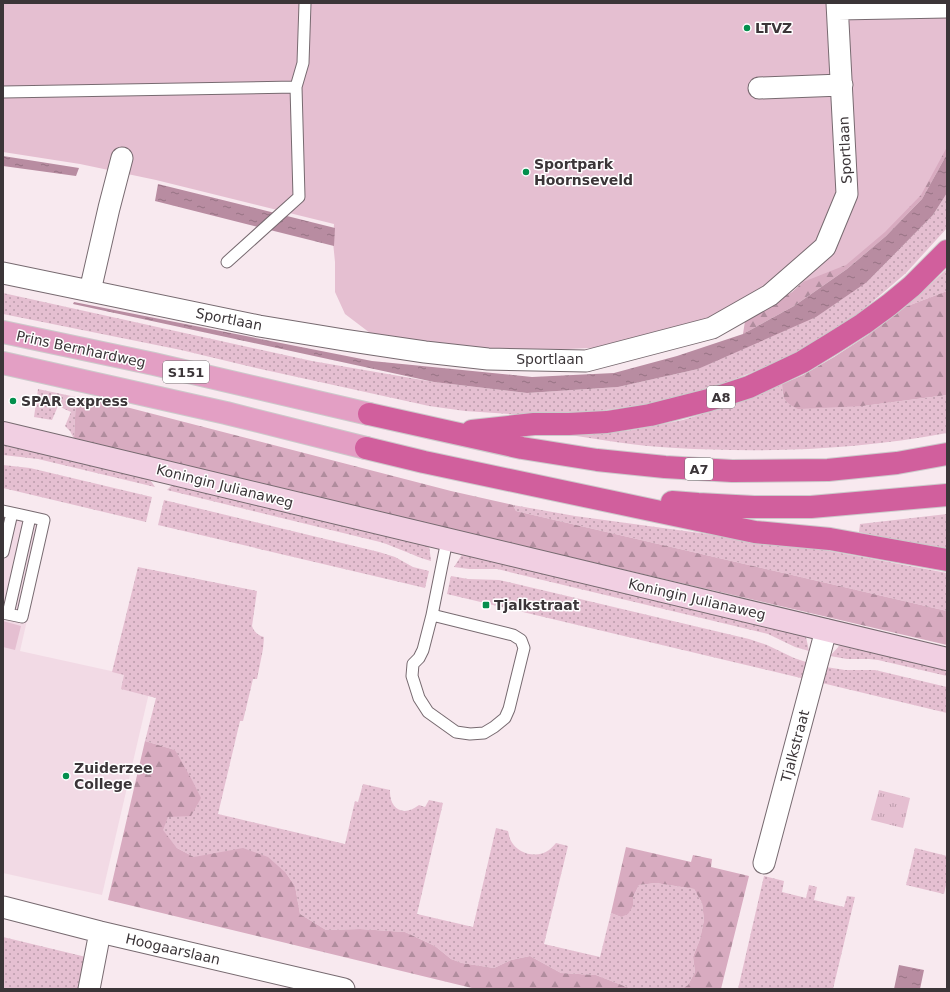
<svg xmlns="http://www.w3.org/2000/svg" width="950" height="992" font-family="'DejaVu Sans',sans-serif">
  <defs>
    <pattern id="grass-dots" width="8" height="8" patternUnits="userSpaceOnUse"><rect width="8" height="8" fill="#e5bfd1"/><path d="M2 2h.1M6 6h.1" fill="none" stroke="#bb9cab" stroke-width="1.8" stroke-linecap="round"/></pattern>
    <pattern id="forest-firs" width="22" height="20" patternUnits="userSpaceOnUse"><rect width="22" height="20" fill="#d8abc0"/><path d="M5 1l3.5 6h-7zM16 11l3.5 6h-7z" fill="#b08c9d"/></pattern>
    <pattern id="park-tufts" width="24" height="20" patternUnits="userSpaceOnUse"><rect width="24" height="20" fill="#e5bfd1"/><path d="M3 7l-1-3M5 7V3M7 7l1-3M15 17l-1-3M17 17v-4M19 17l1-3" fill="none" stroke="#bb9cab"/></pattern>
    <pattern id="water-ripples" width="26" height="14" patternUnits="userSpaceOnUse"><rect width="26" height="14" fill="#b88ca1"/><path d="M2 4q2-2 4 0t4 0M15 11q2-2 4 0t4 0" fill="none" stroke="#977384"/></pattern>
  </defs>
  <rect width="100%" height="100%" fill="#f8e9ef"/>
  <!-- built -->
  <path fill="#f2dae5" d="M3 508 50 519 20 651 152 680 102 895 3 873Z"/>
  <!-- grass -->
  <path fill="url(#grass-dots)" d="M947 193V228L906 273 878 297 846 324 799 352 761 369 709 389 647 404 579 414 525 415 465 411 429 406 256 368 181 350 3 314V293L312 361 434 382 527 393 618 387 698 369 867 282 933 215Z
    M947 269V291L905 307Z
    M782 384 783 396 863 406 947 395V433C857 450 765 453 675 448 635 446 596 439 557 433L627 431 683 420 737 403Z
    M38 389 76 397 74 439 70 431 65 426 71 412 58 406 52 420 34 417Z
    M3 443 149 478 155 487 38 459 3 455Z
    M3 465 30 468 152 497 146 522 3 488Z
    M173 484 429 545 431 561C413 556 397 547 380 542L167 490Z
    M164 500 379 552 395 557 413 567 429 571 425 588 158 525Z
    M513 505 575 516 825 550 947 573V611L516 511Z
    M947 514V552L859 532 860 524Z
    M463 553 807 635 806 637 809 651 795 647 768 634 497 569H469L454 567Z
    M138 567 257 591 252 626C254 632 258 635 264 637L263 649 257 679H253L243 721H240L218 814 345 844 355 801 358 802 363 784 390 790C389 810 404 817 419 805L425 807 429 800 443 803 417 914 473 927 496 828 508 831C509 834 509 838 511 841 518 854 537 859 549 850 552 848 554 845 556 843L568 846 544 944 600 957 611 913 621 917 633 906V897L639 885 656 883 694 889 702 903 704 920 700 939 693 957 695 972 688 985 682 989H632L596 975 561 973 530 956 511 960 494 968 462 963 451 959 435 946 405 932 360 929 326 930 300 914 295 886 286 873 194 857 177 848 162 830 168 816H191L175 750 145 741 156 698 121 689 124 675 112 672Z
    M451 576 468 579 499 580 749 639 767 645 794 658 809 663 805 679 447 594Z
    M840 643 947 668V676L878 660 869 659H847L830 656 840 645Z
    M826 667 845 670H875L947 687V713L822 683Z
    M915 848 947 856V881L944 894 906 885Z
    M764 876 784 881 782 892 806 898 809 885 817 887 814 900 844 907 847 896 855 897 833 989H738Z
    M3 937 86 957 78 989H3Z"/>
  <!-- forest -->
  <path fill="url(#forest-firs)" d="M947 106V154L922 199 886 236 847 269 794 306 743 334 745 321 792 292 831 256Z
    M947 291V395L863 406 798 409C784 402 783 399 782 384L803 375 834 357 868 335 905 307Z
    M76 397 130 408 451 491 513 505 516 511 947 611V645L433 525 74 439Z
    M145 741 175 750 192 780 201 798 191 816 168 817 163 830 177 848 194 857 243 848 268 857 286 873 295 886 300 914 326 930 360 929 405 932 435 946 451 959 462 963 494 968 511 960 530 956 561 973 596 975 632 989H476L108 900Z
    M626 847 691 862 693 855 712 859 711 867 749 876 721 989H682L688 985 695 972 693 957 700 939 704 920 702 903 694 889 656 883 639 885 633 897V906L628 914 621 917 611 913Z"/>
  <!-- park -->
  <path fill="url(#park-tufts)" d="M879 790 910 798 903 828 871 820Z"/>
  <!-- pitch -->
  <path fill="#e5bfd1" d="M3 3H947V147L921 195 885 232 846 265 730 311 671 333 609 347 508 352 374 336 345 314 335 292V262L333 242 334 224 156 180 80 164 3 152Z
    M3 621 21 626 15 650 3 647Z"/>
  <!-- water -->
  <path fill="url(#water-ripples)" d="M947 154V193L933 215 867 282 816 317 698 369 618 387 527 393 434 382 73 304 74 302 372 361 532 377 614 373 677 356 743 334 794 306 847 269 886 236 922 199Z
    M3 156 79 168 76 176 3 166Z
    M158 184 335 228 334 246 155 201Z
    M899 965 924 970 920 989H894Z"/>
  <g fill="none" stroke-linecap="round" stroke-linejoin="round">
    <!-- service casing -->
    <g stroke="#776a70" stroke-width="13">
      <path id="service" d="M296 87 303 63 305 3
        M3 92 296 87 299 197 227 262
        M3 511 44 520 22 617 3 613
        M3 552 12 513
        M8 614 30 517
        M432 615 513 635 521 640 524 648 509 709 505 718 494 727 484 733 470 734 456 732 428 712 419 698 412 676 413 664 419 658 423 650Z
        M432 615 447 540"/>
    </g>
    <!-- minor casing -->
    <g stroke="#776a70" stroke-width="23">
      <path id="minor" d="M838 9 947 7
        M759 88 842 85
        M3 273 259 326 344 340 425 352 488 359 586 361 712 328 770 295 825 247 847 194 837 3
        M90 291 109 208 122 158
        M764 863 826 630
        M3 907 100 932 344 989
        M89 989 100 932"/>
    </g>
    <!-- secondary casing -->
    <g stroke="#776a70" stroke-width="24">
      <path id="secondary" d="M3 433 947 659"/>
    </g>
    <!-- primary casing -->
    <g stroke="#cccacb" stroke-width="24">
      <path id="primary" d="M3 332 154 364 369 414
        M3 363 226 413 366 448"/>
    </g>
    <!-- motorway casing -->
    <g stroke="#cccacb" stroke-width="24">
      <path id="motorway" d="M369 414 522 448 597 460 665 467 732 471 828 470 897 463 947 454
        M472 431 534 424H569L607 422 650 415 709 400 749 387 802 362 833 343 863 324 889 305 912 286 947 251
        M366 448 424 462 755 532 830 539 947 560
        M672 502 698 504 754 507H811L947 495"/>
    </g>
    <!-- service -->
    <use href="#service" stroke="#fff" stroke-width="11"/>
    <!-- minor -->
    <use href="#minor" stroke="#fff" stroke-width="21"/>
    <!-- secondary -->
    <use href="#secondary" stroke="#f1cfe2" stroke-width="22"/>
    <!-- primary -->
    <use href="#primary" stroke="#e39fc4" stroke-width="22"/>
    <!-- motorway -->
    <use href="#motorway" stroke="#d15f9d" stroke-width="22"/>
  </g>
  <!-- markers -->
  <g fill="#038f4d" stroke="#fff" stroke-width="1.5">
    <circle cx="747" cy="28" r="4"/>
    <circle cx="526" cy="172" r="4"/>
    <circle cx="13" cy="401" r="4"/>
    <rect x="482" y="601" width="8" height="8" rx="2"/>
    <circle cx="66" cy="776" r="4"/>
  </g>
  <g text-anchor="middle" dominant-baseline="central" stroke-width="3" stroke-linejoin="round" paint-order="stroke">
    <!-- shield labels -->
    <g fill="#fff" stroke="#767274" stroke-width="1">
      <rect x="163" y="361" width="46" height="22" rx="3"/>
      <rect x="707" y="386" width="28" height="22" rx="3"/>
      <rect x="685" y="458" width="28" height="22" rx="3"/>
    </g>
    <g font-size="13" font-weight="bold" fill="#3b3538">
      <text x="186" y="372">S151</text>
      <text x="721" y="397">A8</text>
      <text x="699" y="469">A7</text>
    </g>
    <!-- poi labels -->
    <g font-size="14" font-weight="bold" fill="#3b3538" stroke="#fff" text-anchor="start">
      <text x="755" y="28">LTVZ</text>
      <text x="534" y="164">Sportpark<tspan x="534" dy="16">Hoornseveld</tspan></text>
      <text x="21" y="401">SPAR express</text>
      <text x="494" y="605">Tjalkstraat</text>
      <text x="74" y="768">Zuiderzee<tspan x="74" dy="16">College</tspan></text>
    </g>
    <!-- street labels -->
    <g font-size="14" fill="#3b3538" stroke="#fff">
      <text transform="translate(845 150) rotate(-93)">Sportlaan</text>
      <text transform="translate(229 319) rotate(11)">Sportlaan</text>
      <text transform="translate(81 349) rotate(12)">Prins Bernhardweg</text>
      <text x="550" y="359">Sportlaan</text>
      <text transform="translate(225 486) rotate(14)">Koningin Julianaweg</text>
      <text transform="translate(697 599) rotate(13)">Koningin Julianaweg</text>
      <text transform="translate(795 746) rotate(-75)">Tjalkstraat</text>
      <text transform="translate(173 949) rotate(13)">Hoogaarslaan</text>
    </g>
  </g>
  <!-- border -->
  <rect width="950" height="992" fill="none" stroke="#3b3538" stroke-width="8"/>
</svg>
